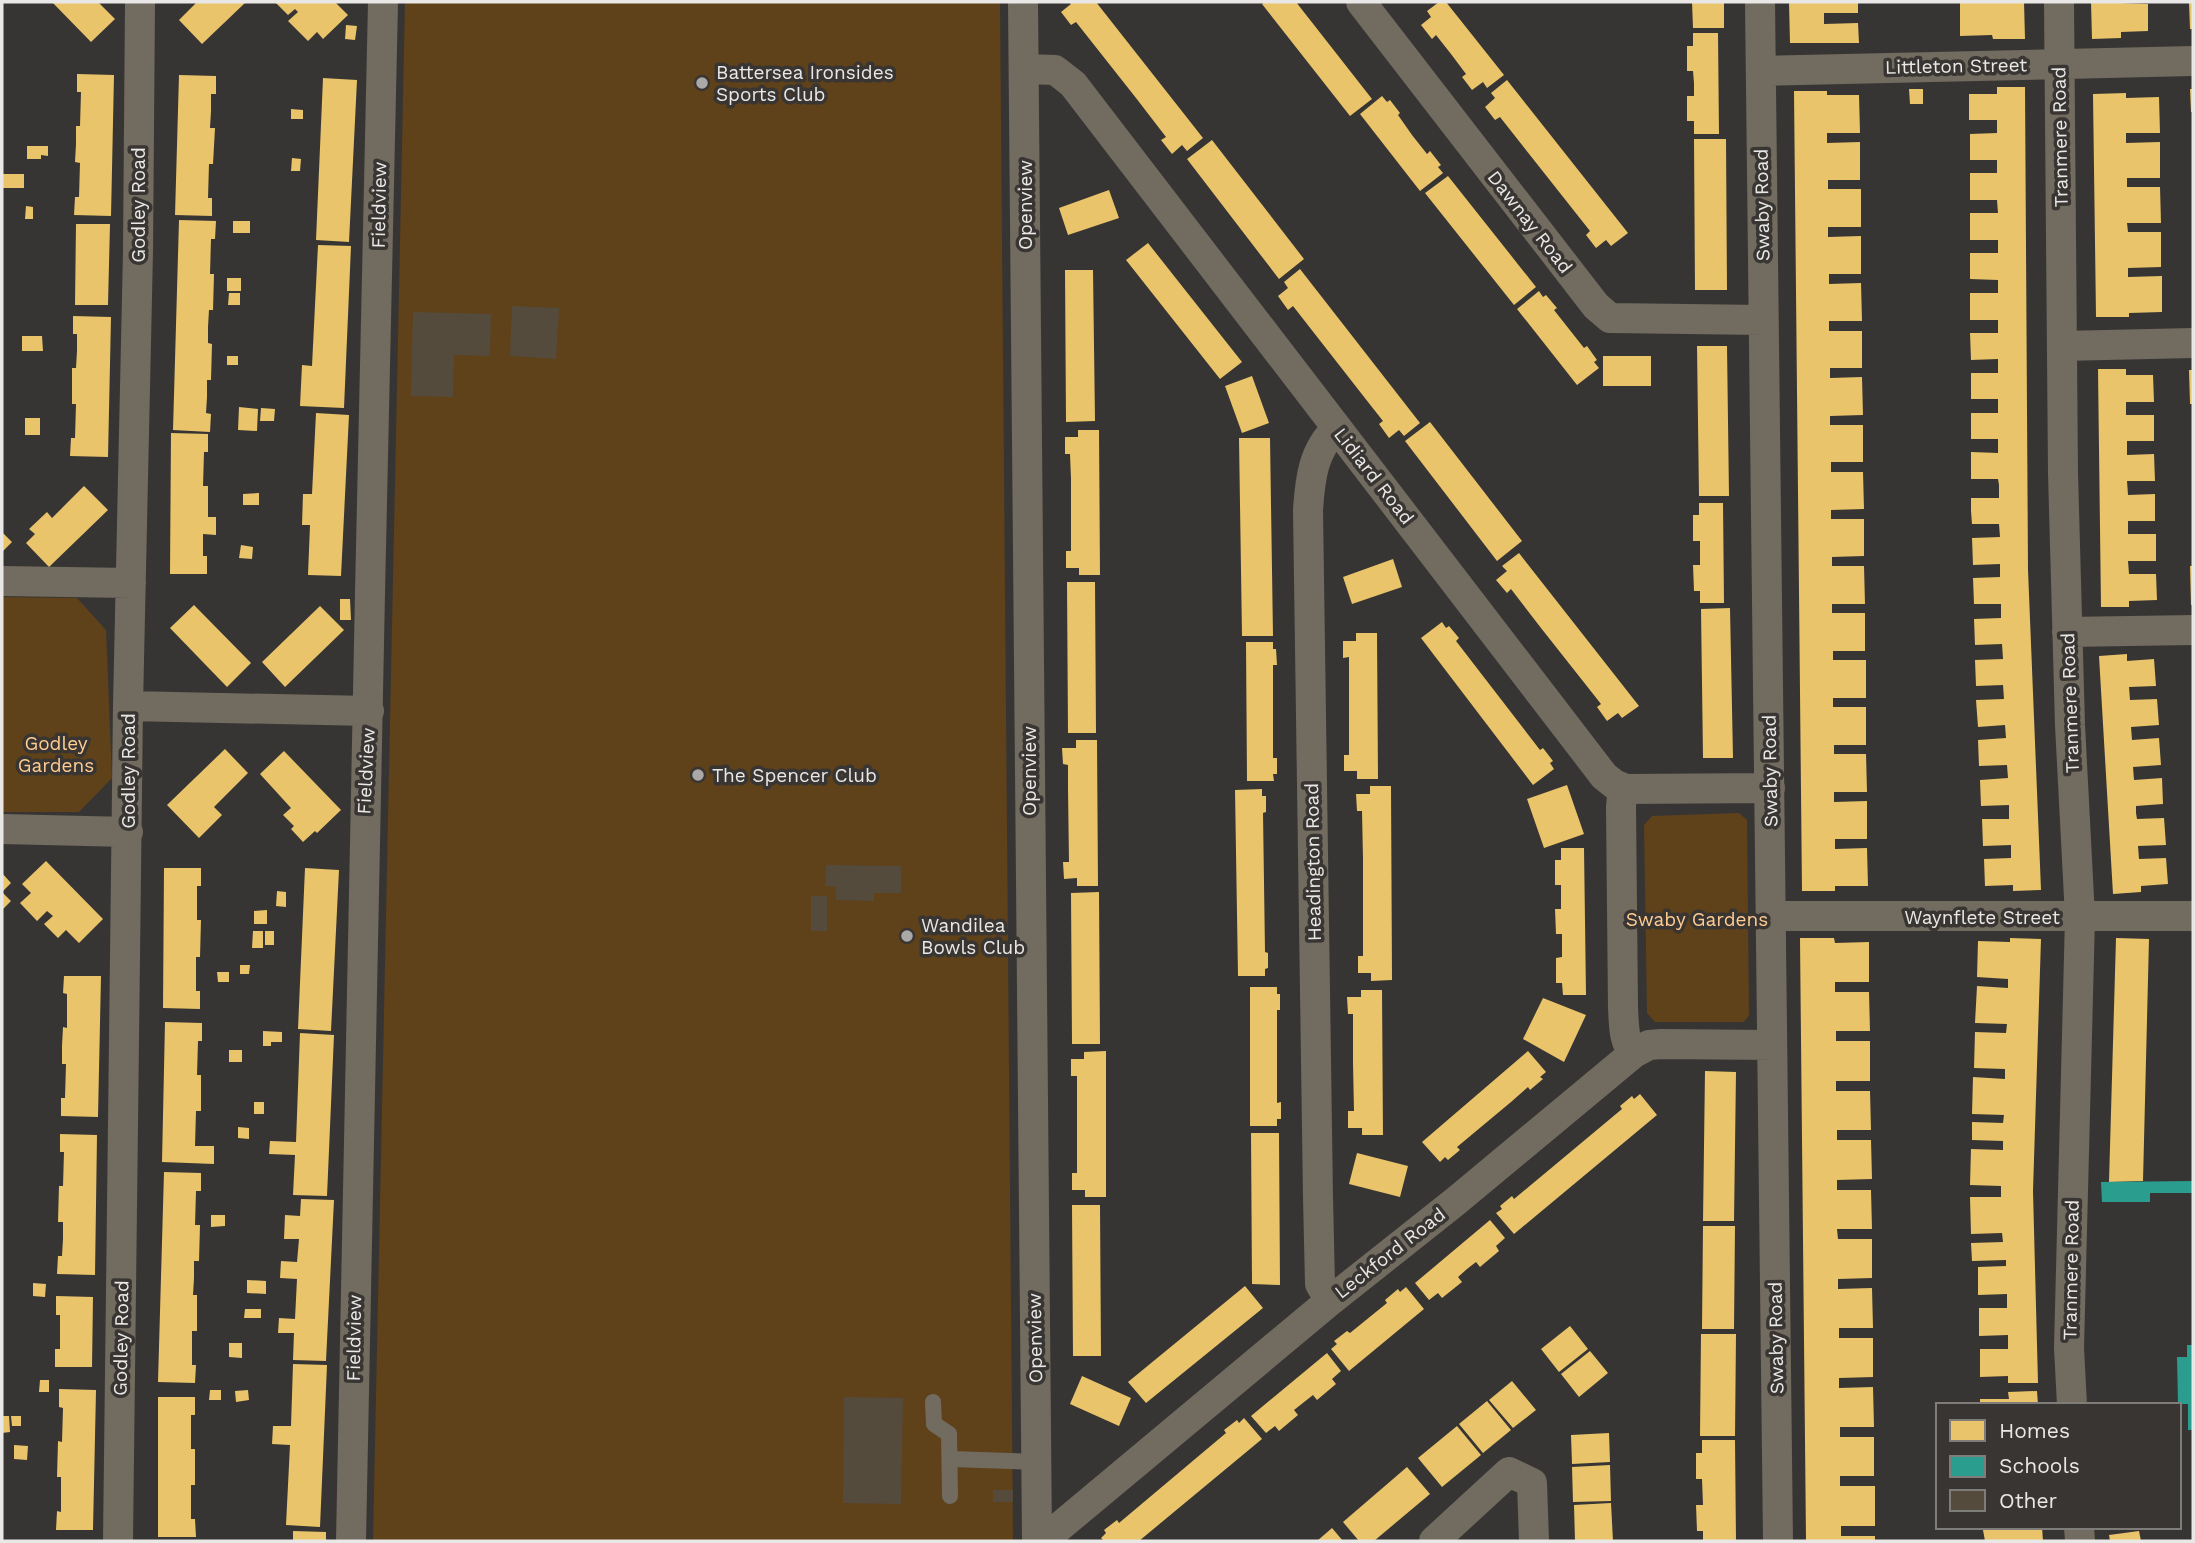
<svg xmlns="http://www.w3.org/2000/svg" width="2195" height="1543" font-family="'Work Sans',sans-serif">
  <rect width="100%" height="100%" fill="#373533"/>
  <!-- green -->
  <path fill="#5f411a" d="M405 2H1000L1013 1541H373Z
    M2 597 77 598 106 630 112 778 79 812H2Z
    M1739 813 1747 820 1749 1015 1744 1022H1655L1647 1013 1644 825 1652 816Z"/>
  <!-- homes -->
  <path fill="#e9c46a" d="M52 2H98L115 19 91 42Z
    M197 2H246L202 44 179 20Z
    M275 2H335L348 15 323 39 317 32 308 41 288 21 298 12 295 9 288 15Z
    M1069 2H1096L1203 138 1187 151 1182 145 1172 154 1161 140 1166 137 1136 98 1076 22 1071 25 1061 12 1071 4Z
    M1265 2H1296L1372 99 1350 116 1262 4Z
    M1439 2H1446L1504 75 1487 88 1483 82 1472 90 1462 77 1466 74 1451 54 1436 35 1432 39 1421 25 1431 17 1427 11Z
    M1692 2H1724V28H1693Z
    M1789 2H1858V13H1824V24L1858 23 1859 43H1790Z
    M1960 2H2024L2025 39H1993L1992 35 1960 36Z
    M2091 2 2148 4V31L2121 32V38L2092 39Z
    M2189 2H2193V29H2190Z
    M346 25 357 26 355 40 345 39Z
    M1693 33H1718L1719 134H1694V121H1687V96H1694V83L1693 71H1687V46H1693Z
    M77 74 114 75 111 216 74 215 75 197H79L80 163 75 162 76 144V126H80L81 92H77Z
    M179 75 216 76V94H211V111L210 128H215L213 164H209L208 198H212V216L175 215Z
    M323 78 357 80 349 242 316 240Z
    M1507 80 1628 233 1611 246 1606 240 1596 248 1586 235 1590 231 1500 117 1495 120 1485 107 1495 98 1491 93Z
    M1997 87H2025L2028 570 2041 890 2013 891V885L1985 886 1984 859 2011 858V845L1983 846 1982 819H2009V805L1981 806 1980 780 2008 778 2007 765 1979 766 1978 740 2006 738 2005 725 1978 727 1976 700 2004 699 2003 685 1976 686 1975 660 2003 659 2002 644 1975 645 1974 619 2001 618V604H1974L1973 578 2000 577V564L1973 565 1972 538 2000 537 1999 524H1972L1971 511V498H1999V485L1998 479H1971V452L1998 453V439H1971V413H1998V399H1971V373H1998V359L1971 360 1970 333H1998V320H1970V293H1998V280L1970 279V253H1998V240H1970V213H1998L1997 200H1970V173H1997V160H1970V134L1997 133V120H1969V94H1997Z
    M1909 89H1923V104H1910Z
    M2190 89H2193V112H2191Z
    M1794 91H1827V95H1859L1860 133H1827V143L1860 142V180H1828V189H1861V227H1828V237L1861 236V274H1829V284L1861 283 1862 321H1829V331H1862V368H1830V378L1862 377 1863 415 1830 416V425H1863V462H1831V472H1863L1864 509 1831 510V519H1864V556L1832 557V566H1864L1865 604H1832V613H1865V651H1833V660H1866V698H1833V707H1866V745H1834V754H1866L1867 792H1834V802L1867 801V839H1835V849L1867 848 1868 886H1835V891H1802Z
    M2126 93V98L2159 97 2160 133H2126V143L2160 142V178H2127V187H2160L2161 223H2127L2128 232H2161V267L2128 268V277L2162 276V312L2129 313V317H2096L2093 94Z
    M1382 96 1387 102 1390 100 1400 113 1398 115 1412 135 1427 154 1430 151 1441 165 1438 167 1443 173 1420 191 1360 114Z
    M291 109 303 110V119H291Z
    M1694 139H1726L1727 290H1695Z
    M1212 140 1304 259 1279 279 1187 159Z
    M27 146H48V156L41 155V159H27Z
    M292 158 301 159 300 171H291Z
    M2 174H24V188H2Z
    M1448 176 1536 287 1514 305 1425 193Z
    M1109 190 1119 218 1068 235 1059 208Z
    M26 206 33 207V219H25Z
    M179 220 216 221 215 239H211L210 274H214L213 310H209L208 327V343L212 344 211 380H207V397L206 413 211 414 210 432 173 430Z
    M233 221H250V233H233Z
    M76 224H110L108 305H75Z
    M1148 243 1242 362 1220 379 1126 260Z
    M318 245 351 246 344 408 300 406 302 365 312 366Z
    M1300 269 1420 423 1404 436 1399 430 1389 438 1379 424 1383 421 1368 402 1293 306 1288 310 1278 296 1288 288 1284 282Z
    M1065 270H1093L1095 421 1066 422Z
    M227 278H241V291H227Z
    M1539 291 1543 297 1546 295 1557 308 1554 310 1584 348 1587 346 1597 360 1594 362 1599 368 1577 385 1517 309Z
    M229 293H240V305H228Z
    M73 316 111 317 108 457 70 456 71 438H75L76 404H72V368H76L77 351V334H73Z
    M22 336H42L43 351H22Z
    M1697 346H1727L1729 496H1699Z
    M227 356H238V365H227Z
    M1603 356H1651V386H1603Z
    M2098 369H2126V375H2153L2154 402H2126V415H2154V441H2127V455L2154 454 2155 481H2127L2128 495 2155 494V521H2128V534H2156V561H2128L2129 574H2156L2157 600 2129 601V607H2101Z
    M2189 370H2193V404H2190Z
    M1252 376 1269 423 1242 433 1225 386Z
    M239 407 258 409 257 431 238 430Z
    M261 408 275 409 274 421H260Z
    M316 413 349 415 341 576 308 575 310 525H302L303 494H312Z
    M25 418H40V435H25Z
    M1430 422 1522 541 1497 561 1405 441Z
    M1078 430H1099L1100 575H1079V568H1066V551H1071V479L1070 454H1065V437H1078Z
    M171 433 208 434V452H204L203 486H208V517H216V535L203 534V556H207V574H170Z
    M1239 438H1270L1273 636H1242Z
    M84 486 108 510 49 567 26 543 35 534 29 529 47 512 52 518Z
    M259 493V505H243V494Z
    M1699 503H1723L1724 603H1700V591H1694L1693 565H1700V541H1693V515H1699Z
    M2 532 12 542 2 552Z
    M241 545 253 547 252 559 239 558Z
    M1519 553 1639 706 1622 718 1618 713 1607 721 1597 707 1601 704 1541 628 1511 589 1507 593 1496 580 1507 571 1502 566Z
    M1393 559 1402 587 1352 604 1343 577Z
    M2190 566H2193V605H2191Z
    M1067 582H1095L1096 733H1068Z
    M340 599H350L351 620H340Z
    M194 605 251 663 227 687 170 628Z
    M320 606 344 630 285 687 262 662Z
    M1730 608 1733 758H1703L1701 609Z
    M1442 622 1446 628 1449 626 1459 638 1456 641 1540 750 1543 748 1553 761 1550 763 1554 769 1533 785 1421 638Z
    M1356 633H1377L1378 779H1357V771H1344V755H1349V657L1343 658V641H1356Z
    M1246 642H1273V649H1276L1277 665H1273V758H1277V774H1273L1274 781H1247Z
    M2127 654V661L2154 659 2156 686 2129 687 2130 700 2157 699 2159 725 2131 727 2132 740 2159 738 2161 765 2133 767 2134 780 2162 778 2163 804 2136 806V813L2137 819 2164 818 2166 845 2138 846 2139 859 2166 858 2168 884 2141 886V892L2113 894 2099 656Z
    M1076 740H1097L1098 886H1077V878L1064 879 1063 862H1069L1068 789V765L1063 764 1062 748H1076Z
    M225 749 248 773 214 807 222 815 199 838 167 805Z
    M284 751 341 810 317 833 315 831 303 842 291 829 294 826 283 815 291 808 260 774Z
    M1567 785 1584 834 1544 848 1527 799Z
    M1370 786H1391L1392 980 1371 981V973H1358V956H1363V859L1362 811H1357L1356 794H1370Z
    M1262 789V796H1266V812L1263 813 1265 952 1268 953V968L1265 969V976H1238L1235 790Z
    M1561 848H1584L1586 995H1563L1562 983H1556V958L1562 957V934H1556L1555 909H1561V885H1555V860H1561Z
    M46 861 103 919 79 943 66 930 58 938 44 924 53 916 47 911 37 921 20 903 31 893 22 884Z
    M164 868H201V886H197V920H201L200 957H196V991H200V1009L163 1008Z
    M305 868 339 870 331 1031 298 1029Z
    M2 873 11 883 2 892 11 901 2 910Z
    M277 891 286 892V907L276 906Z
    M1099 892 1100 1044H1072L1071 893Z
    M267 910V924H254V911Z
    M253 931H263V948H252Z
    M265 931H274V945H265Z
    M1800 938H1834L1835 943 1869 942V982H1835V992H1869L1870 1031H1836V1041H1870V1081H1836V1091H1870L1871 1130H1837V1140H1871L1872 1179 1837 1180V1190H1871L1872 1229H1837L1838 1239H1872V1278L1838 1279V1289L1872 1288 1873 1328H1839V1338H1873V1377L1839 1378V1388L1873 1387 1874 1427H1840V1437H1874V1476H1840V1486H1875V1526H1841V1536H1875V1541H1806Z
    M2010 938 2041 939 2033 1191 2038 1383H2008V1376L1980 1377V1349H2008V1335L1979 1336V1308H2007V1294L1978 1295V1267L2006 1266V1260L1972 1261 1971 1243 2003 1242 2002 1233 1971 1234 1970 1197H2001V1186L1970 1185 1971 1149 2003 1150V1141L1972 1140V1122L2003 1123 2004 1115 1972 1114 1973 1077 2005 1079V1069L1974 1068 1975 1032 2006 1033 2007 1024 1975 1023 1977 986 2008 988V979L1977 977 1978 941 2010 942Z
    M2116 938 2149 939 2143 1181 2109 1182Z
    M240 965H250L249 974H240Z
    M217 972H229V982H218Z
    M64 976H101L98 1117 61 1116V1098H65L66 1064H62V1046L63 1027 67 1028V994L63 993Z
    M1250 987H1277V994H1280V1010H1277V1103L1281 1102V1119H1277V1126H1250Z
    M1361 990H1382L1383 1135H1362V1128H1348V1111H1354L1353 1063V1014H1348L1347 997H1361Z
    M1543 998 1586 1015 1564 1062 1523 1039Z
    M165 1022 202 1023V1041H198L197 1075H201V1111H196L195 1146H214V1164L162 1162Z
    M263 1031 282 1032V1042H271V1046H263Z
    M300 1033 334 1035 327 1196 293 1195 295 1155 269 1154 270 1141 296 1142Z
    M229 1050H242V1062H229Z
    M1106 1051V1197H1085V1190H1072V1173H1077V1076H1071V1059H1084V1052Z
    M1528 1051 1546 1072 1540 1077 1543 1079 1530 1090 1528 1087 1511 1102 1457 1147 1460 1150 1448 1160 1445 1157 1440 1162 1422 1142Z
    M1705 1071 1736 1072 1734 1221H1703Z
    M1640 1094 1657 1115 1514 1234 1496 1213 1502 1209 1500 1206 1512 1196 1514 1199 1622 1109 1620 1106 1632 1096 1634 1099Z
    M254 1102H264V1114H254Z
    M238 1127 249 1128V1139L238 1138Z
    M1251 1133H1279L1280 1285 1252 1284Z
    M60 1134 97 1135 95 1275 57 1274 58 1256H62L63 1239V1222H58L59 1186H63L64 1152H60Z
    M1357 1153 1408 1166 1400 1197 1349 1184Z
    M164 1172 201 1173V1191H196L195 1225H200L199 1261H194V1278L193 1295H197V1331H192V1365H196L195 1383 158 1382Z
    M301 1199 334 1200 326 1361 293 1360 294 1333H278L279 1318 295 1319 297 1279 280 1278 281 1261 297 1262 299 1239H284L285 1215 300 1216Z
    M1072 1205H1100L1101 1356H1073Z
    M211 1215H225V1226L211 1227Z
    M1490 1220 1505 1238 1496 1246 1499 1251 1480 1267 1476 1262 1467 1269 1458 1277 1462 1282 1442 1298 1438 1293 1429 1300 1415 1283Z
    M1703 1226H1735L1734 1329H1702Z
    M247 1280 266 1281V1294L247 1293Z
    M33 1283 46 1284 45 1297 33 1296Z
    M1245 1286 1263 1308 1146 1403 1128 1382Z
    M1406 1287 1424 1309 1349 1371 1331 1349 1337 1344 1334 1341 1347 1331 1350 1333 1387 1303 1385 1300 1398 1289 1400 1292Z
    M56 1296 93 1297 92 1367H55V1349H60V1315H56Z
    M245 1309H261V1318H244Z
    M1570 1326 1588 1349 1559 1372 1541 1349Z
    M1701 1334H1736L1735 1436H1700Z
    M229 1343H242V1358L229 1357Z
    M1590 1351 1608 1373 1579 1397 1561 1374Z
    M1327 1353 1341 1371 1332 1379 1336 1384 1317 1400 1313 1395 1294 1410 1298 1415 1279 1431 1275 1426 1266 1433 1251 1416Z
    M293 1364 327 1365 320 1527 286 1525 290 1445 272 1444 273 1426H291Z
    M1082 1376 1131 1398 1119 1426 1070 1404Z
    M40 1380H49V1392H39Z
    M1512 1381 1536 1410 1513 1428 1489 1400Z
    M59 1389 96 1390 93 1530H56L57 1511 61 1512V1477H57L58 1441 62 1442 63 1408 59 1407Z
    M210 1390H221V1400H209Z
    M248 1390 249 1400 236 1402 235 1391Z
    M2037 1391 2038 1405H1980V1399H2009L2008 1392Z
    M158 1397H195V1415H191V1449H195V1485H191V1519H195L196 1537H158Z
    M1487 1401 1511 1430 1483 1453 1459 1424Z
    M2 1416H9L10 1432 2 1433Z
    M11 1416H21V1426H12Z
    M1244 1418 1262 1439 1139 1541H1104L1101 1538 1106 1533 1104 1530 1117 1520 1119 1523 1226 1433 1224 1430 1237 1420 1239 1423Z
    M1457 1426 1481 1455 1442 1487 1418 1458Z
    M1609 1433 1610 1462 1572 1464 1571 1435Z
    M1702 1440H1735L1736 1541H1703V1531H1697L1696 1505H1703L1702 1479H1696V1453H1702Z
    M14 1445 28 1446 27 1460 14 1459Z
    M1610 1465 1611 1501 1573 1502 1572 1467Z
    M1407 1467 1430 1494 1374 1541H1359L1343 1522Z
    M1611 1503 1613 1541H1575L1574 1505Z
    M2004 1527H2042L2043 1541H1985L1983 1530Z
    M1332 1528 1343 1541H1317Z
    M293 1531 326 1532V1541H293Z
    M2139 1531 2141 1541H2110L2109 1535Z"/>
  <!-- schools -->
  <path fill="#2a9d8f" d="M2193 1181V1193H2150V1202H2102L2101 1182Z
    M2187 1345H2193V1430H2188V1404H2178L2177 1357H2187Z"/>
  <!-- building -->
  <path fill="#554b3d" d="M512 306 559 308 556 359 510 356Z
    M413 312 491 314 490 356 454 355 453 397 411 396Z
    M826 865 901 866V893H874V901L836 900V887L825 886Z
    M811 896H827V931H811Z
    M844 1397 903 1398 901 1504 843 1503Z
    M993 1490H1013V1502H993Z"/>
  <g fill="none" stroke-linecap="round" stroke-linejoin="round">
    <!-- service -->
    <path stroke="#726b60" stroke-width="16" d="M933 1402 934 1424 949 1434 950 1496
      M951 1459 1037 1462"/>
    <!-- minor -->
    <path stroke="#726b60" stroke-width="30" d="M1023 2 1037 1541
      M1361 2 1596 306 1610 318 1763 320
      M1760 2 1778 1541
      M2059 2 2063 473 2070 725 2080 917 2069 1348 2072 1405
      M1025 69 1055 70 1073 84 1604 776 1614 784 1626 789 1770 788
      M1761 71 2193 61
      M2062 346 2193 343
      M2 581 131 583
      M2067 632 2193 630
      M128 706 369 711
      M1626 789 1622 796 1621 807 1623 1008C1624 1023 1623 1042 1634 1053
      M2 829 128 832
      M1771 916H2193
      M1330 1301 1320 1284 1318 1197 1308 510C1310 479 1313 450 1337 428
      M2079 1527 2080 1541
      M1037 1537H1047L1058 1528 1330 1301 1456 1201 1634 1053 1649 1045 1661 1044 1772 1045
      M118 1541 128 706 138 251 140 2
      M351 1541C358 1028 373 515 383 2
      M1434 1541 1509 1472 1532 1483 1534 1541"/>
  </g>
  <!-- markers -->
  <g fill="#aba9a7" stroke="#383532" stroke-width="2.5">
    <circle cx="702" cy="83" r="7"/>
    <circle cx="698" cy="775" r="7"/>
    <circle cx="907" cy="936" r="7"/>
  </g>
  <g text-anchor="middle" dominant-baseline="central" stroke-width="7" stroke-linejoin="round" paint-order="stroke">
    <!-- street labels -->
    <g font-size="19" fill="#eae8e6" stroke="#383532">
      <text transform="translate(1956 66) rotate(-1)">Littleton Street</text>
      <text transform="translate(2060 137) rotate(-91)">Tranmere Road</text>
      <text transform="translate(138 205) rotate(-90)">Godley Road</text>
      <text transform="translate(379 205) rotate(-89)">Fieldview</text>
      <text transform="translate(1025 205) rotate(-90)">Openview</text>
      <text transform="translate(1762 205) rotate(-91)">Swaby Road</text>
      <text transform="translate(1530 222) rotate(52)">Dawnay Road</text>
      <text transform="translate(1374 476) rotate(52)">Lidiard Road</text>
      <text transform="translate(2070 703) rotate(-92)">Tranmere Road</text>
      <text transform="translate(128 771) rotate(-90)">Godley Road</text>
      <text transform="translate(366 771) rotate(-87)">Fieldview</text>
      <text transform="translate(1029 771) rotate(-90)">Openview</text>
      <text transform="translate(1770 771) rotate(-91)">Swaby Road</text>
      <text transform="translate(1313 862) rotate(-91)">Headington Road</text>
      <text x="1982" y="917">Waynflete Street</text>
      <text transform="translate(1390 1253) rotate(-38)">Leckford Road</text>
      <text transform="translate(2071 1270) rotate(-89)">Tranmere Road</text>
      <text transform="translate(121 1338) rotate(-89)">Godley Road</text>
      <text transform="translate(354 1338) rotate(-89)">Fieldview</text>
      <text transform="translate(1035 1338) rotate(-91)">Openview</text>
      <text transform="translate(1776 1338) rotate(-91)">Swaby Road</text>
    </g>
    <!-- poi labels -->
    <g font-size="19" fill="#eae8e6" stroke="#383532" text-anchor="start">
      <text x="716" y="72">Battersea Ironsides<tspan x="716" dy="22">Sports Club</tspan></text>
      <text x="712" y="775">The Spencer Club</text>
      <text x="921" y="925">Wandilea<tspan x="921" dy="22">Bowls Club</tspan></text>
    </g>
    <!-- park labels -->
    <g font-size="19" fill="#ffcc92" stroke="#383532">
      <text x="56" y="743">Godley<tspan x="56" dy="22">Gardens</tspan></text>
      <text x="1697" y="919">Swaby Gardens</text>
    </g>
  </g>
  <!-- border -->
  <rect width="2195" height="1543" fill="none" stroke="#eae8e6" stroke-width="7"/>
  <!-- legend -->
  <rect x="1936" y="1403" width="245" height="126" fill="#383532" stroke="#7f7d7a" stroke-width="2"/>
  <rect x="1950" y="1420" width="35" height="21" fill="#e9c46a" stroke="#7f7d7a" stroke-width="2"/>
  <text x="1999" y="1438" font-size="21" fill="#eae8e6">Homes</text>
  <rect x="1950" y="1456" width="35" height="21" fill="#2a9d8f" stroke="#7f7d7a" stroke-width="2"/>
  <text x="1999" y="1473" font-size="21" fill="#eae8e6">Schools</text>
  <rect x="1950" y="1490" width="35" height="21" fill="#554b3d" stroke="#7f7d7a" stroke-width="2"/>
  <text x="1999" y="1508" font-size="21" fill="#eae8e6">Other</text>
</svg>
